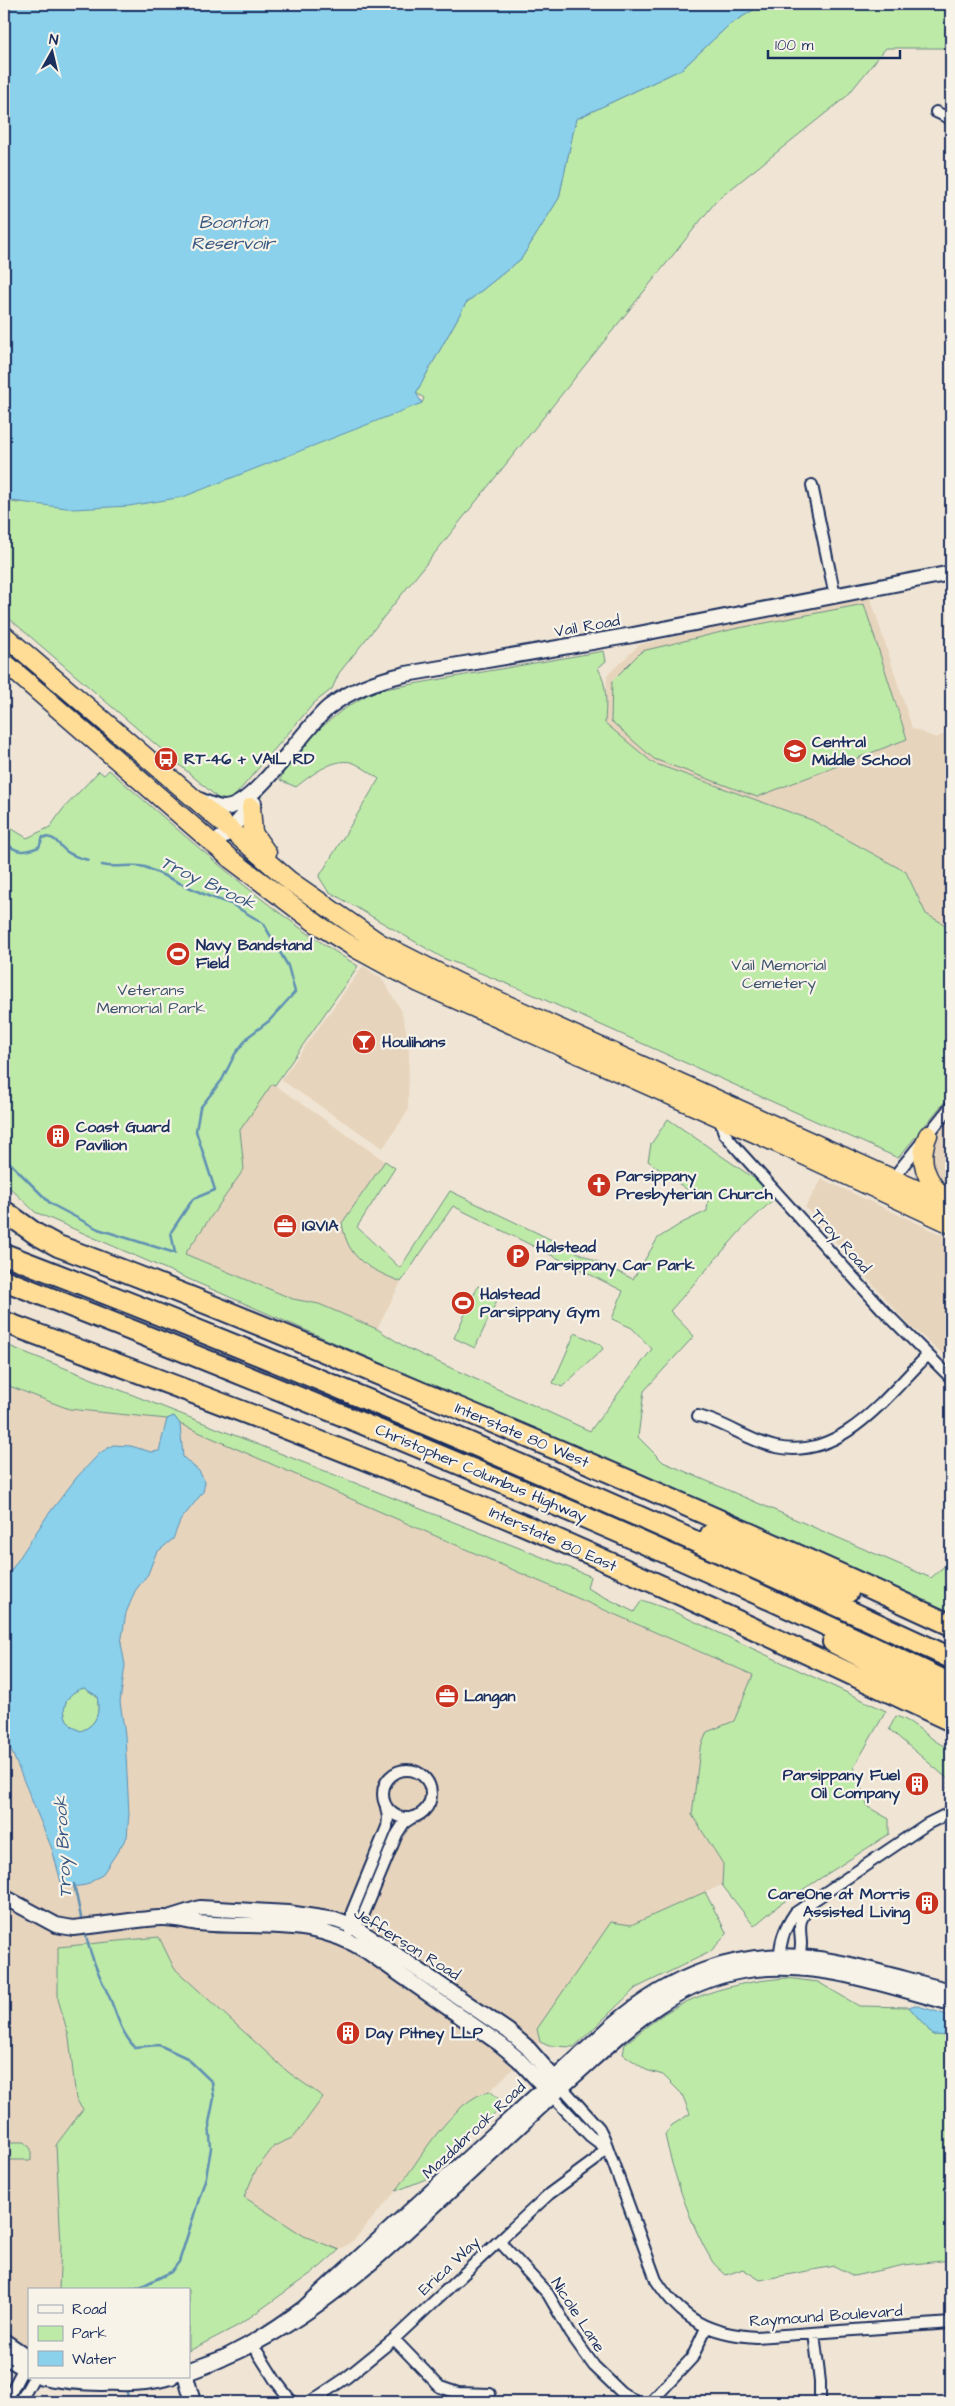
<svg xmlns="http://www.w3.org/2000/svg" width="955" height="2406" font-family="'Architects Daughter',sans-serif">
  <rect width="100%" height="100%" fill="#f0e5d4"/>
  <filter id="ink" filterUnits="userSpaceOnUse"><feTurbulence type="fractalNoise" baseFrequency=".02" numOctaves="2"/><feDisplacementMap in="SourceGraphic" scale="10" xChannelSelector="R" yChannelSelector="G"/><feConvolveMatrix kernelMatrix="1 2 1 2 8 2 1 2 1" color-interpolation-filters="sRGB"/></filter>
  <g filter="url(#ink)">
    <!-- built -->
    <path fill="#e7d4bc" d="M870 596 912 728 936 738 951 731V928L926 914 906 872 812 820 653 763 605 724 607 675 639 645 743 621Z
      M363 966 382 979 401 1010 409 1042 408 1111 383 1148 281 1080Z
      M266 1079 385 1161 342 1223 365 1266 401 1282 377 1329 319 1304 293 1299 185 1254 244 1169 239 1118Z
      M951 1116V1195L930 1173 929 1143Z
      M822 1179 951 1239V1361L907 1323 805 1207Z
      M4 1384 69 1409 167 1419 174 1416 181 1424 754 1676 734 1721 707 1732 700 1749 692 1815 723 1864 722 1885 631 1925 537 2029 540 2042 490 2091 480 2093 451 2116 396 2191 354 2240 339 2250 304 2236 243 2197 256 2170 274 2146 294 2137 323 2097 288 2072 174 1968 159 1937 58 1947V1999L69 2037 76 2099 84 2109 56 2145 61 2245 59 2290H29V2351L4 2337Z"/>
    <!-- green -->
    <path fill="#beeaa7" stroke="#6c8c82" d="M763 4H951V48H886L847 96 717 200 339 673 332 689 314 703 233 798 227 800 218 798 4 614V500L17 503 422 403 424 398 416 393 466 303 521 259 559 198 576 119 682 69 729 25Z
      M864 604 907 739 757 797 654 759 611 721 612 681 642 651 734 629Z
      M604 651 606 661 598 668C608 685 606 705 605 723L653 763 812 820 906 872 926 914 951 928V1094L898 1158 525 991 443 958 328 891 319 877 379 779C372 774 364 768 356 764 337 754 310 776 296 787L280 780 292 752 341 711 373 691Z
      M109 770C189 839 267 911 358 966L275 1085 272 1084 240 1130 244 1169 185 1254 293 1299 319 1304 377 1329 407 1348 590 1431 652 1349 632 1328 612 1319 623 1291 453 1206 401 1282C369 1268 348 1261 342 1223L385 1161 395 1168 357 1227 400 1268 450 1191 633 1279 658 1238 682 1223 707 1211 708 1200 689 1191 648 1161 651 1144 668 1119 778 1195 743 1228 670 1311 694 1336 644 1391 638 1437 663 1462 931 1578 951 1560V1612L35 1212 4 1182V824L27 838 50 827 63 809 99 771 104 775Z
      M478 1286 499 1296 475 1348 454 1338Z
      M575 1333 600 1344 603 1349 562 1387 553 1383Z
      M4 1344 590 1576 587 1588 634 1612 642 1600 670 1610 886 1711 854 1767 868 1807 889 1819V1834L779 1905 754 1926 722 1885 723 1864 692 1815 700 1749 707 1732 734 1721 753 1675 180 1424 174 1416 167 1419 69 1409 4 1384Z
      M84 1688 97 1696C100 1712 98 1724 81 1731 57 1723 60 1693 84 1688Z
      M896 1716C917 1722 930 1742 951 1749V1789H947L949 1780 889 1729Z
      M705 1892 727 1934 710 1952 636 1988 574 2047 549 2046 540 2042 537 2029 611 1922 631 1925Z
      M159 1937 174 1968 288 2072 323 2097 294 2137 274 2146 256 2170 244 2197 304 2236 339 2250 320 2267 239 2325 189 2351V2290H59L61 2245 56 2145 83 2109 76 2099 69 2037 58 1999V1947Z
      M787 1978 818 1982 859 2006 909 2007 933 2035 951 2036V2260L904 2265 854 2276 834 2266 760 2280 743 2269 726 2275C721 2270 715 2266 712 2261 691 2226 673 2174 665 2135L672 2125 690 2114 682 2094 663 2075 646 2070 623 2054 625 2044C638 2034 651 2022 665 2013 702 1991 744 1981 787 1978Z
      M490 2091 499 2099 501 2107C491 2119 486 2123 471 2126L426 2179 396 2191C418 2162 453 2099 490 2091Z
      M8 2142H25L31 2149V2160H9Z"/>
    <!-- water -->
    <path fill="#8bd1ec" stroke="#5e90b3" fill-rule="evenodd" d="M4 4H763L729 25 682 69 576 119 559 198 521 259 466 303 416 393 422 403 183 497 129 506 74 509 4 500Z
      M174 1416 180 1424 183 1457 199 1471 205 1482 203 1492 180 1521 173 1539 156 1553 148 1574 135 1591 126 1613 121 1643 125 1665 120 1702 125 1735 129 1814 127 1837 102 1875 86 1885 71 1887 61 1882 52 1849 4 1733V1581L47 1516 77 1477 100 1453 113 1445 131 1446 151 1452 159 1451 167 1419ZM84 1688 97 1696C100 1712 98 1724 81 1731 57 1723 60 1693 84 1688Z
      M915 2005 951 2016V2036L933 2035 909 2007Z"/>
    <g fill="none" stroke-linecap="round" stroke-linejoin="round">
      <!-- stream -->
      <path stroke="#5e90b3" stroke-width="2.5" d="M4 842C17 853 23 853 39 847L43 837C57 837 56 843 66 851 72 856 80 858 88 860
        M4 1157 51 1204 98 1229 175 1253 171 1232 193 1199 215 1190 196 1131 200 1108 222 1080 235 1054 249 1036 269 1021 295 992 288 966 263 923 231 904 208 896 145 867C130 863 117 869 102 865
        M74 1884 82 1922
        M85 1932C90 1955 98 1973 108 1994 118 2016 118 2027 134 2047L159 2045 187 2058 212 2082 214 2098 209 2123 211 2148 206 2177 179 2262 171 2272 140 2287 121 2290
        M126 2388 129 2402"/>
      <!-- minor casing -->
      <g stroke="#1b2f5e" stroke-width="14">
        <path id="minor" d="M936 112 951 119
          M812 485 835 596
          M719 1118 724 1133 739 1151 881 1308 951 1378
          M893 1178 951 1106
          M698 1416C725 1422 748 1441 776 1447 842 1461 887 1395 928 1355
          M383 1794a24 24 0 1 1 48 0a24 24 0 1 1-48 0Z
          M352 1926V1912L387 1827 388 1817 386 1807
          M350 1931 363 1916 397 1834 404 1823 413 1817
          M780 1962C779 1943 784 1929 795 1913L927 1824 951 1812
          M799 1963C799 1957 801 1950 801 1943 800 1925 797 1922 810 1907
          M562 2087 599 2128 604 2138 656 2280C682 2320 709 2334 756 2337L951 2323
          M552 2096 590 2136 606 2148
          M499 2241 548 2294 571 2334 594 2366 621 2392 636 2402
          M814 2333 820 2382V2402
          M394 2339 440 2387 458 2393 490 2394
          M258 2353 275 2380 292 2402
          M6 2402 23 2369 29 2365
          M20 2402 34 2377
          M310 2402 346 2378 394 2339 549 2194 594 2161 606 2148
          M651 2402 692 2358 706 2328"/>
      </g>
      <!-- tertiary casing -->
      <g stroke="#1b2f5e" stroke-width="18">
        <path id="tertiary" d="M199 800C207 803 216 808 224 808 255 808 304 727 329 707 352 689 378 680 406 674L633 635 951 573
          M214 843 230 831 254 803
          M4 1897 56 1925 73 1928C102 1925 131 1920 160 1918 173 1917 185 1921 198 1923 260 1929 311 1916 368 1952L500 2044 518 2059 550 2093
          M171 1917 200 1908 288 1913 335 1920 352 1926 379 1943 508 2031 527 2047 561 2086
          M4 2341 29 2358
          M4 2356 29 2371
          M189 2372C231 2358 268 2335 304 2308L613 2025C668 1977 737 1949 811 1958 859 1964 905 1980 951 1991
          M42 2377C186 2406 303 2326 401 2236 459 2184 515 2129 573 2077 626 2030 670 1984 742 1971 813 1958 883 1985 951 2003
          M78 2377C108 2385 141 2385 171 2377
          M186 2377 193 2402"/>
      </g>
      <!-- trunk casing -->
      <g stroke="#1b2f5e" stroke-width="21">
        <path id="trunk" d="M4 635 290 881 378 942 459 983 951 1205
          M4 662 232 860 317 924 355 948 419 983 788 1148 951 1224
          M251 807 253 833 267 853
          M928 1135C917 1161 926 1180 945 1200"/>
      </g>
      <!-- motorway casing -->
      <g stroke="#1b2f5e" stroke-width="24">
        <path id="motorway" d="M4 1211 36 1234 58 1246C180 1291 300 1341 420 1392 599 1466 776 1544 951 1625
          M4 1254C324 1377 640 1513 951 1658
          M4 1280C323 1405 641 1535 951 1684
          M4 1322C165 1382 327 1442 486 1509 643 1575 797 1649 951 1721
          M711 1534 848 1592
          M833 1642 951 1703"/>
      </g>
      <!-- minor -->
      <use href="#minor" stroke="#f7f3e8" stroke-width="10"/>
      <!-- tertiary -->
      <use href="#tertiary" stroke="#f7f3e8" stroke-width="14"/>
      <!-- trunk -->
      <use href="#trunk" stroke="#ffdd96" stroke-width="18"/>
      <!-- motorway -->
      <use href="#motorway" stroke="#ffdd96" stroke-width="20"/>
    </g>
  </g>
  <!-- icons -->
  <defs>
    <g id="school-disc" transform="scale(1.25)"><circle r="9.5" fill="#c8321e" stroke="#f7f3e8"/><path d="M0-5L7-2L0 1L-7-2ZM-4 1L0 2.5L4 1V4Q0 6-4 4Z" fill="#fff"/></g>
    <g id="bus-disc" transform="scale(1.25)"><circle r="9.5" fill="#c8321e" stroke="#f7f3e8"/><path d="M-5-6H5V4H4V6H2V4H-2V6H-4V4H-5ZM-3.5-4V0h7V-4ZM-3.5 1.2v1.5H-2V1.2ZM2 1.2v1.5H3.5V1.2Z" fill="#fff"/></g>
    <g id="stadium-disc" transform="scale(1.25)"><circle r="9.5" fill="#c8321e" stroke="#f7f3e8"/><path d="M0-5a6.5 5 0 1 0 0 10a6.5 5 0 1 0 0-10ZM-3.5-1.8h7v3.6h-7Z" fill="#fff"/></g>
    <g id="bar-disc" transform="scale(1.25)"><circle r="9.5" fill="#c8321e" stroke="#f7f3e8"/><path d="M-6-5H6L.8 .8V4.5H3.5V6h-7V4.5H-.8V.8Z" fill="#fff"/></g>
    <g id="building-disc" transform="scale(1.25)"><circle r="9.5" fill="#c8321e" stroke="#f7f3e8"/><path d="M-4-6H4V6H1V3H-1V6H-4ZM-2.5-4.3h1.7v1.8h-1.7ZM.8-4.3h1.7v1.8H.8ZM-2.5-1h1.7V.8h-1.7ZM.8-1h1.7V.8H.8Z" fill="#fff"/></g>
    <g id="church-disc" transform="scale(1.25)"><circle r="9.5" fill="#c8321e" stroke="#f7f3e8"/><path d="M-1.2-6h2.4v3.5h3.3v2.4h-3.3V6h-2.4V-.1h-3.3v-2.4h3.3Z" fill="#fff"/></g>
    <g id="office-disc" transform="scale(1.25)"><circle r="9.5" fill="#c8321e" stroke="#f7f3e8"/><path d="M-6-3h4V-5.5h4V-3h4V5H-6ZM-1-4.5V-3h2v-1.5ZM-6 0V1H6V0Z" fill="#fff"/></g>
    <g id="parking-disc" transform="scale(1.25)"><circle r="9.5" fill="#c8321e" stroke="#f7f3e8"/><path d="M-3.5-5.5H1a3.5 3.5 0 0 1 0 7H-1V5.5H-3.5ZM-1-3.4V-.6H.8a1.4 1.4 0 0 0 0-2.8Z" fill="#fff"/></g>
  </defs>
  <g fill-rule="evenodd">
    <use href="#school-disc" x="795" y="751"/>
    <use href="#bus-disc" x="166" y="759"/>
    <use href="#stadium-disc" x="178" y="954"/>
    <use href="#bar-disc" x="364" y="1042"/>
    <use href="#building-disc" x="58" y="1136"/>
    <use href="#church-disc" x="599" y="1185"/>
    <use href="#office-disc" x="285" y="1226"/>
    <use href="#parking-disc" x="518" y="1256"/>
    <use href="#stadium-disc" x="463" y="1303"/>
    <use href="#office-disc" x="447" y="1696"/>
    <use href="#building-disc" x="917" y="1784"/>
    <use href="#building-disc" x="927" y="1903"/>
    <use href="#building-disc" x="348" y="2033"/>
  </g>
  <g text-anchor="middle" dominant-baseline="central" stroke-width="4.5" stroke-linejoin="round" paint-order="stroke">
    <!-- street labels -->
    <g font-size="16" fill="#1b2f5e" stroke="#f7f3e8">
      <text transform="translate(587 626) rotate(-10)">Vail Road</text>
      <text transform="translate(841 1241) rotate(48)">Troy Road</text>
      <text transform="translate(522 1435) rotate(23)">Interstate 80 West</text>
      <text transform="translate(481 1473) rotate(23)">Christopher Columbus Highway</text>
      <text transform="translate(553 1539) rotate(24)">Interstate 80 East</text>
      <text transform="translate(407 1944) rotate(32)">Jefferson Road</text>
      <text transform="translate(474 2130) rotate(-43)">Mazdabrook Road</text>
      <text transform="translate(449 2266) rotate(-43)">Erica Way</text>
      <text transform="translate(578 2315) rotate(57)">Nicole Lane</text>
      <text transform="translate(826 2316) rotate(-4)">Raymound Boulevard</text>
    </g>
    <!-- poi labels -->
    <g font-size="16" font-weight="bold" fill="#1b2f5e" stroke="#f7f3e8" text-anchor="start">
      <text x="812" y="742">Central<tspan x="812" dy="18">Middle School</tspan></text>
      <text x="184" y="759">RT-46 + VAIL RD</text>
      <text x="196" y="945">Navy Bandstand<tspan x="196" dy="18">Field</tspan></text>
      <text x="382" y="1042">Houlihans</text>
      <text x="76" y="1127">Coast Guard<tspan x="76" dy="18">Pavilion</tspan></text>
      <text x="616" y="1176">Parsippany<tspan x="616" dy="18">Presbyterian Church</tspan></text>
      <text x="302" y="1226">IQVIA</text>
      <text x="536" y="1247">Halstead<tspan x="536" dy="18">Parsippany Car Park</tspan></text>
      <text x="480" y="1294">Halstead<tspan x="480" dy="18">Parsippany Gym</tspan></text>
      <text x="464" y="1696">Langan</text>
      <text x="900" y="1775" text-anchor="end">Parsippany Fuel<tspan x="900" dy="18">Oil Company</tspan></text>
      <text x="910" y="1894" text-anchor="end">CareOne at Morris<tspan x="910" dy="18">Assisted Living</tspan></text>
      <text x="366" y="2033">Day Pitney LLP</text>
    </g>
    <!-- park labels -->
    <g font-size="16" fill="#3c546d" stroke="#f7f3e8">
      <text x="779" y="965">Vail Memorial<tspan x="779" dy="18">Cemetery</tspan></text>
      <text x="151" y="990">Veterans<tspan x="151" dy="18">Memorial Park</tspan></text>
    </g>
    <!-- water labels -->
    <g font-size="18" font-style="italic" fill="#375882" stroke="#f7f3e8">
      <text x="233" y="222">Boonton<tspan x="233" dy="21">Reservoir</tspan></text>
      <text transform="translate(208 883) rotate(25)">Troy Brook</text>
      <text transform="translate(63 1847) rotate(-93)">Troy Brook</text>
    </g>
  </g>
  <!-- margin -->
  <rect width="955" height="2406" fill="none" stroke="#f7f3e8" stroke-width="20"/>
  <rect x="10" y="10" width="935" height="2386" fill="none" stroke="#1b2f5e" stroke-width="2" filter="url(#ink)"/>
  <!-- legend -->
  <rect x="28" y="2288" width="162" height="90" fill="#f7f3e8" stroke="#9fa5b1"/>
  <rect x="38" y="2305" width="25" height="8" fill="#f7f3e8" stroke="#9fa5b1"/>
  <text x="72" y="2314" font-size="15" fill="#1b2f5e">Road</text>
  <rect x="38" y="2326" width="25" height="15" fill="#beeaa7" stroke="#9fa5b1"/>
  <text x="72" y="2338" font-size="15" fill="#1b2f5e">Park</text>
  <rect x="38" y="2351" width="25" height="15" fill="#8bd1ec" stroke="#9fa5b1"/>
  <text x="72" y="2364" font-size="15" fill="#1b2f5e">Water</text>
  <!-- north arrow -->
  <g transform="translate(52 52) rotate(8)" stroke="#f7f3e8" stroke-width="4" paint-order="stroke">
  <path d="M0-4L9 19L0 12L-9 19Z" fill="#1b2f5e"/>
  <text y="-8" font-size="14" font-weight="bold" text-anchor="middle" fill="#1b2f5e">N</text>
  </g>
  <!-- scale -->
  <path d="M768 50v8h132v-8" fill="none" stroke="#1b2f5e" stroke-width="2.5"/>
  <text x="775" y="50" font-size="15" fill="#1b2f5e" stroke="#f7f3e8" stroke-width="4" paint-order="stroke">100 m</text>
</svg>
